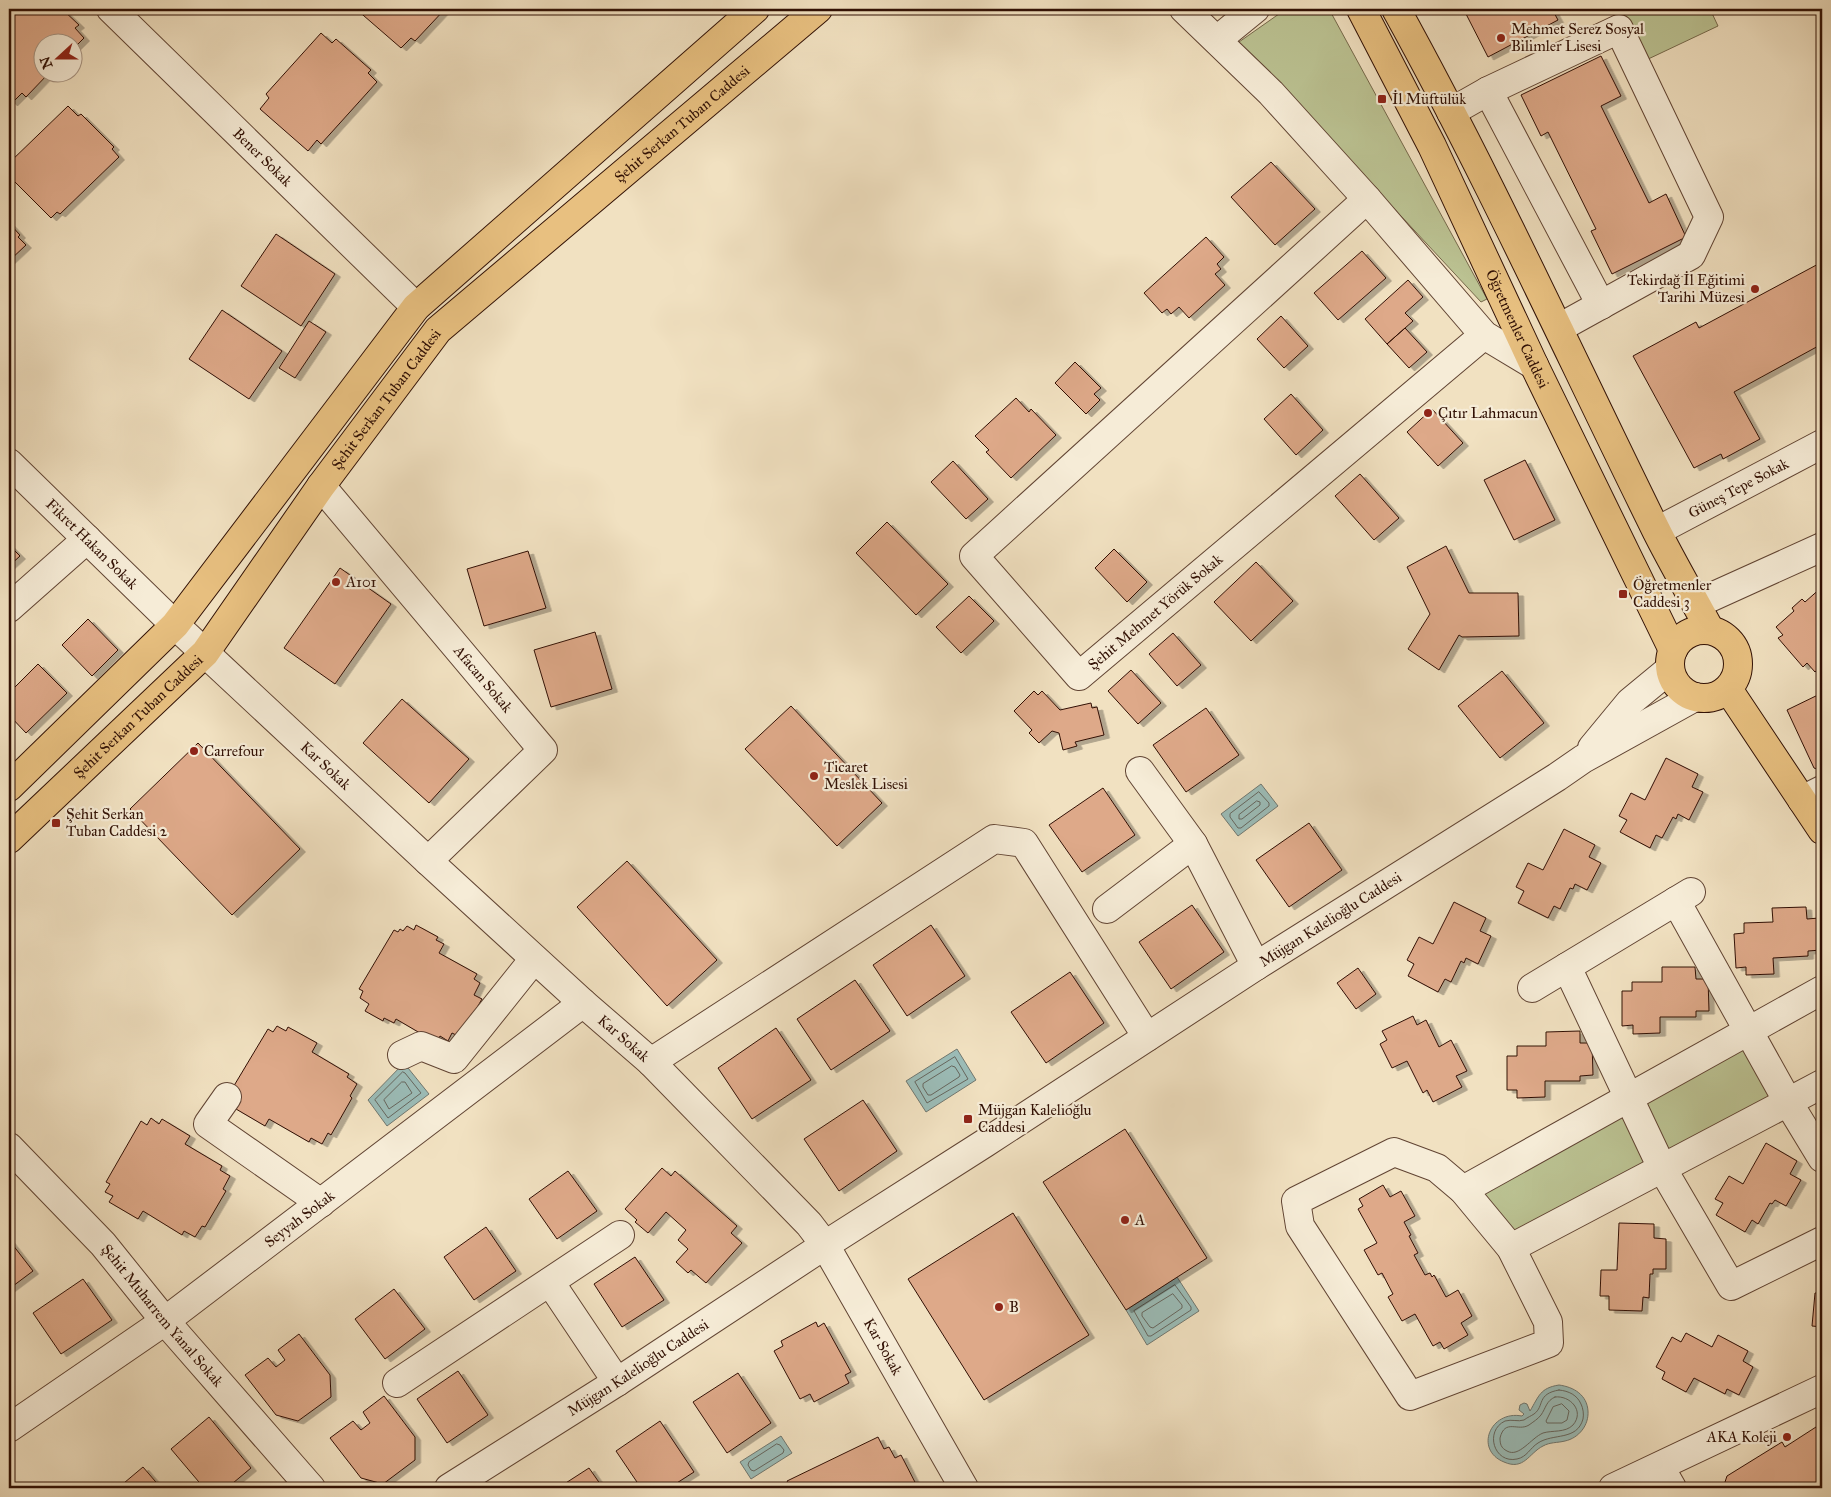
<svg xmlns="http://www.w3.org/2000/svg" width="1831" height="1497" font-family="'IM FELL Great Primer',serif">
  <defs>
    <filter id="shadow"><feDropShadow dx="5.5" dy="3" stdDeviation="0" flood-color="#0004"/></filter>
  </defs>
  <rect width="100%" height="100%" fill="#f1e1c1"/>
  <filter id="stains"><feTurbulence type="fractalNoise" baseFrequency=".004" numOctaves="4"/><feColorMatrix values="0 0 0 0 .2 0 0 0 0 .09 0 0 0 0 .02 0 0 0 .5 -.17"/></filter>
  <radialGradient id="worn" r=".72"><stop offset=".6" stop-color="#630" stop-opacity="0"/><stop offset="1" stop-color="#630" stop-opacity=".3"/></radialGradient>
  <!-- green -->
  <path fill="#bbc292" stroke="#76694b" d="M1286 9H1329L1487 299 1481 302 1239 42Z
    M1631 9H1710L1718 26 1644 61 1621 13Z
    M1741 1049 1749 1052 1772 1092 1768 1103 1666 1152 1646 1106 1649 1100Z
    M1620 1114 1630 1118 1646 1165 1515 1231 1507 1229 1484 1196 1487 1186Z"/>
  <!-- water -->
  <path fill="#9bbcb7" stroke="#71776f" d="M1261 784 1278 806 1238 836 1221 814Z
    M957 1049 976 1080 926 1112 906 1081Z
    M404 1063 429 1094 387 1126 368 1100Z
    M1177 1277 1199 1311 1147 1345 1126 1310Z
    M1559 1385C1574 1387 1587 1395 1588 1411 1589 1425 1579 1438 1565 1441 1557 1443 1550 1442 1543 1446 1529 1453 1524 1471 1504 1462 1474 1450 1490 1410 1522 1416L1524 1414 1519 1410 1520 1405 1524 1403 1527 1404 1530 1411C1539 1396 1540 1388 1559 1385Z
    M781 1436 792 1453 751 1479 740 1462Z"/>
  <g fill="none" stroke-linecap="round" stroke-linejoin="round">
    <!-- shore -->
    <path stroke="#66665e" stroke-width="1" d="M1259 792 1269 803V806L1241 828H1238L1230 817V814Z
      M1257 801 1260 802V805L1242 819H1239V815Z
      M955 1057 968 1079 927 1103 915 1082Z
      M952 1066 955 1067 960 1075 959 1077 931 1095H928L923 1087V1084Z
      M403 1072 405 1073 421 1093 388 1118 375 1100Z
      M402 1082H405L412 1093 389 1109 384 1100Z
      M1175 1285 1191 1307V1310L1151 1336H1148L1134 1311Z
      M1173 1294 1182 1305V1308L1153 1328 1150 1327 1142 1316V1313Z
      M1559 1390C1569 1391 1577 1395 1581 1404 1583 1408 1584 1414 1583 1419 1577 1441 1553 1433 1538 1443 1530 1448 1527 1457 1517 1459 1494 1464 1484 1431 1505 1421 1512 1419 1518 1422 1524 1420 1528 1417 1531 1416 1534 1414 1545 1406 1536 1394 1559 1390Z
      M1555 1397C1570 1395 1585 1411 1573 1425 1565 1433 1553 1430 1543 1433 1531 1438 1519 1458 1507 1451 1501 1448 1500 1444 1500 1438 1505 1418 1518 1432 1529 1425 1533 1422 1538 1419 1541 1415 1546 1408 1546 1401 1555 1397Z
      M1562 1404 1569 1411 1567 1420 1562 1423H1547L1546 1421 1553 1407Z
      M777 1444 780 1445 784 1450 783 1453 754 1471 751 1470 748 1465 749 1462Z"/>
  </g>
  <!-- building -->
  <path fill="#dea989" stroke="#311004" filter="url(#shadow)" d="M9 9H62L79 25 75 28 84 38 72 50V42H42V72H50L26 97 22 93 12 103 9 100Z
    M356 9H445L415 41 411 38 401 48Z
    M1470 9H1552L1558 20 1488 57 1465 12Z
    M321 33 332 43 336 39 371 70 368 73 377 82 321 144 317 140 308 151 260 109 269 98 266 94Z
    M1601 56 1621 96 1601 106 1649 203 1666 194 1686 237 1612 274 1591 231 1596 229 1548 132 1541 136 1521 95Z
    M68 106 78 116 81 114 114 147 112 149 119 157 60 214 57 212 51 218 9 176V170L12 167 9 163Z
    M1271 162 1315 209 1275 245 1231 197Z
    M9 223 20 235 18 237 26 245 9 261Z
    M276 234 335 274 301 326 241 286Z
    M1206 237 1224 257 1217 264 1221 269 1215 274 1225 285 1189 318 1179 307 1171 314 1167 309 1162 313 1144 293Z
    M1362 251 1386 278 1338 320 1314 293Z
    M1822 262V344L1734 392 1760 439 1723 459 1721 454 1694 468 1633 356 1696 322 1699 328Z
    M1408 280 1423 297 1405 313 1413 321 1387 344 1365 319Z
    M222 310 282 351 249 399 189 359Z
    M1281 316 1308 346 1284 368 1257 339Z
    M309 321 326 332 295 378 279 368Z
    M1405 328 1427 352 1409 368 1387 344Z
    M1075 362 1101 388 1094 394 1100 400 1086 414 1055 383Z
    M1291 394 1323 430 1296 455 1264 419Z
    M1016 398 1029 412 1031 409 1056 435 1011 478 986 452 989 450 975 436Z
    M1432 409 1463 443 1438 466 1407 432Z
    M1525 460 1555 520 1514 540 1484 480Z
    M953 461 988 499 966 519 931 482Z
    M1360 474 1399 518 1374 540 1335 496Z
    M887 522 948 584 916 615 856 553Z
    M9 545 20 556 9 566Z
    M1446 546 1469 593H1518L1519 636 1462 637 1459 635 1439 670 1408 649 1430 614 1407 567Z
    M1114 549 1147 582 1127 602 1095 568Z
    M528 551 546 608 484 626 467 569Z
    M1256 562 1293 601 1251 641 1214 602Z
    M340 568 391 604 335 684 284 648Z
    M1822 587V666L1815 672 1807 663 1803 667 1778 638 1783 635 1776 627 1794 611 1792 608 1802 599 1805 602Z
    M969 596 994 621 961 653 936 627Z
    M88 619 118 650 92 676 62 645Z
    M595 632 612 689 551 707 534 650Z
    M1173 633 1201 665 1177 686 1149 654Z
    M38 664 67 693 26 733 9 715V693Z
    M1131 670 1161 703 1138 724 1108 691Z
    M1502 671 1544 723 1500 758 1458 706Z
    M1034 691 1038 695 1042 691 1060 710 1091 703 1092 708 1097 707 1104 735 1075 742 1077 746 1063 750 1059 733 1052 731 1039 743 1029 733 1032 730 1014 711Z
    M1822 693V771L1814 768 1787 710Z
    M402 699 469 759 429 803 363 743Z
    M791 706 882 803 837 846 745 749Z
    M1206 708 1239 755 1186 792 1153 745Z
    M198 743 300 849 232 915 130 809Z
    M1666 758 1698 774 1692 787 1703 792 1689 820 1678 814 1676 819 1673 817 1662 838 1656 835 1650 848 1620 832 1627 820 1619 816 1631 793 1645 800Z
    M1103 788 1135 835 1082 872 1049 825Z
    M1309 823 1342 870 1289 907 1256 860Z
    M1564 829 1595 845 1589 857 1601 863 1587 890 1575 884 1573 889 1570 888 1560 909 1554 906 1548 918 1518 903 1524 891 1516 887 1528 863 1543 870Z
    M627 861 717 960 667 1006 577 907Z
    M1454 902 1486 918 1480 931 1491 936 1478 964 1466 958 1464 963 1461 961 1451 982 1445 979 1438 992 1408 976 1414 964 1407 960 1419 937 1433 944Z
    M1192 905 1224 952 1171 989 1139 942Z
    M1806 907 1807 919 1819 918 1821 950 1808 951V956L1773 958 1774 974 1746 975V967L1736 968 1734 934 1744 933V923L1773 922 1772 908Z
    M416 925 438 937 436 940 444 944 439 953 477 974 474 979 480 983 474 995 482 999 460 1037 452 1033 448 1041 440 1036 437 1043 396 1019 394 1023 384 1018 383 1021 365 1011 369 1004 360 998 363 991 359 989 394 930 398 932 400 929 403 931 407 926 414 930Z
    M931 925 965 976 907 1016 873 965Z
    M1662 967H1695L1696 979H1708L1709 1011H1696V1017H1660V1033L1633 1034V1025L1622 1026V991H1632V982H1662Z
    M1358 968 1376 994 1356 1009 1337 983Z
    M1070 972 1104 1023 1046 1063 1011 1012Z
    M855 980 890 1031 831 1070 797 1019Z
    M1413 1016 1417 1025 1426 1020 1439 1047 1451 1040 1467 1071 1456 1076 1462 1087 1433 1102 1427 1090 1423 1093 1407 1061 1392 1068 1380 1044 1387 1040 1382 1031Z
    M277 1026 286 1031 288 1027 317 1043 312 1052 349 1074 347 1077 357 1084 350 1096 352 1098 331 1135 328 1133 322 1144 311 1138 309 1142 269 1119 265 1126 236 1109 239 1104 232 1099V1089L268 1029 273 1032Z
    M776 1028 811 1080 752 1119 718 1068Z
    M1580 1031V1043H1592L1593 1075 1580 1076V1081H1545V1097L1517 1098V1090H1507V1056H1517V1046H1546V1032Z
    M863 1100 897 1151 839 1191 804 1139Z
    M151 1118 159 1124 162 1119 190 1136 185 1144 222 1166 220 1170 230 1176 223 1189 226 1191 205 1227 202 1226 195 1237 184 1231 182 1235 143 1211 138 1219 109 1202 113 1196 105 1192 110 1184 106 1182 141 1121 147 1125Z
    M1125 1129 1207 1258 1126 1310 1043 1182Z
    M1766 1143 1797 1161 1790 1174 1801 1180 1786 1206 1775 1200 1772 1204 1770 1203 1758 1224 1752 1220 1745 1232 1716 1215 1723 1203 1715 1199 1729 1176 1743 1184Z
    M662 1168 671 1176 675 1171 737 1226 731 1233 742 1243 706 1283 691 1270 688 1273 676 1262 688 1249 678 1240 686 1230 666 1212 648 1233 635 1222 637 1220 625 1209Z
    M568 1171 597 1211 557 1239 529 1199Z
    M1383 1185 1390 1197 1401 1191 1415 1216 1404 1222 1411 1235 1409 1236 1418 1253 1414 1255 1425 1275 1430 1273 1432 1277 1434 1275 1446 1297 1458 1290 1472 1316 1461 1323 1468 1335 1444 1349 1440 1342 1433 1346 1415 1314 1402 1321 1388 1297 1393 1294 1382 1273 1378 1275 1364 1250 1377 1243 1358 1209 1363 1206 1359 1199Z
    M1013 1213 1089 1335 984 1400 908 1279Z
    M1619 1223 1654 1224V1238L1666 1239V1269H1653V1274H1650L1649 1298 1643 1297 1642 1311 1609 1310V1296H1600L1601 1270H1617Z
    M486 1227 516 1271 474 1300 444 1257Z
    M9 1240 33 1271 9 1289Z
    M635 1257 664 1300 622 1327 594 1284Z
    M83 1279 112 1320 61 1354 33 1313Z
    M394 1289 425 1329 385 1359 355 1319Z
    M1815 1293H1822V1327L1812 1326Z
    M816 1322 818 1327 824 1323 851 1372 845 1375 849 1383 814 1402 810 1394 800 1399 774 1351 783 1346 781 1341Z
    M1686 1333 1712 1347 1718 1335 1748 1351 1743 1361 1753 1367 1739 1395 1727 1389 1725 1394 1694 1378 1686 1392 1662 1379 1665 1372 1656 1367 1672 1337 1681 1342Z
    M299 1334 330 1375 331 1397 298 1421 276 1415 245 1375 268 1358 276 1367 285 1360 278 1350Z
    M458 1371 488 1415 447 1443 417 1399Z
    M738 1373 771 1423 727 1453 693 1402Z
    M384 1396 415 1437V1460L383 1484 361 1478 330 1438 353 1421 361 1430 370 1423 363 1412Z
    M209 1417 251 1468 227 1488H204L171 1449Z
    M660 1421 694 1472 669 1488H641L616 1451Z
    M1816 1427 1822 1437V1488H1723L1727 1476 1782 1442 1785 1447Z
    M878 1437 884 1449 889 1447 895 1458 901 1455 918 1488H791L787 1481Z
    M143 1467 161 1488H118Z
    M589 1468 603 1488H558Z"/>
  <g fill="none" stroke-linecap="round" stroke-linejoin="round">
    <!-- minor casing -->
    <g stroke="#614433" stroke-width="30">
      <g id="minor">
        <path id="s1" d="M111 9 416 307"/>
        <path d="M1184 9 1271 93 1367 199 1484 335 1534 365"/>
        <path d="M1217 40 1255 9"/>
        <path d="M1488 91 1601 305"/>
        <path d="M1451 112 1488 91 1619 29 1709 217 1691 255 1559 328"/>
        <path id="s2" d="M1367 199 974 556 1079 676 1484 335"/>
        <path id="s3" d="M9 463 175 625 428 861 583 1003 651 1062 809 1224 825 1245 964 1488"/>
        <path id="s4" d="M321 486 543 750 428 861"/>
        <path id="s5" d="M1657 531 1822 444"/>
        <path d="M1696 604 1822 547"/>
        <path d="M9 608 87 539"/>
        <path d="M1592 748 1630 702 1670 669"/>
        <path d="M1140 771 1193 844 1256 966"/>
        <path d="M1802 800 1822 790"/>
        <path d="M1676 901 1788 1102 1822 1158"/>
        <path d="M1107 909 1193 844"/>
        <path d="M1567 967 1662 1168 1731 1286 1822 1241"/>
        <path d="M1532 988 1691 892"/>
        <path d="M402 1055 421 1046 454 1059 534 959"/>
        <path d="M651 1062 994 839 1024 843 1147 1037"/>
        <path d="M227 1097 208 1124 321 1203"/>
        <path id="s6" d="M9 1147 103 1244 165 1321 311 1488"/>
        <path d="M1394 1152 1437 1168 1463 1190 1511 1248 1548 1322 1549 1343 1410 1396 1300 1226 1296 1201Z"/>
        <path d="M1463 1190 1822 990"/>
        <path d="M1511 1248 1822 1084"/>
        <path d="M550 1282 617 1382"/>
        <path d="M397 1383 620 1235"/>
        <path id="s7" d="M9 1428 165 1321 583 1003"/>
        <path d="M1660 1467 1672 1488"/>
        <path id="s8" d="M449 1488 617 1382 825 1245 985 1143 1256 966 1557 777 1583 759 1695 697"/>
        <path d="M1613 1488 1822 1389"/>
      </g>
    </g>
    <!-- major casing -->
    <g stroke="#311004" stroke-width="30">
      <g id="major">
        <path id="s9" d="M1361 9 1432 146 1534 365 1673 650"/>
        <path d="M1396 9C1490 179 1570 356 1656 530 1673 564 1692 596 1710 630"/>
        <circle cx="1704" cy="664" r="34"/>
        <path d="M1728 689 1822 830"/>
        <path d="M9 787 175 625 416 307 755 9"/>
        <path id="s10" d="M9 839 205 653 321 486 438 330 818 9"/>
      </g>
    </g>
    <!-- minor -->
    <use href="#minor" stroke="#f6ecd7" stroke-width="28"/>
    <!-- major -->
    <use href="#major" stroke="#e8c080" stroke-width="28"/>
  </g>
  <!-- markers -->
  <g fill="#8f2418" stroke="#f6ecd7" stroke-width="2">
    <circle cx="1501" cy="38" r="5"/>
    <rect x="1377" y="94" width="10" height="10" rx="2.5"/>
    <circle cx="1755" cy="289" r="5"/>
    <circle cx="1428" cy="413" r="5"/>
    <circle cx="336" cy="582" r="5"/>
    <rect x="1618" y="589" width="10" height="10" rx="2.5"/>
    <circle cx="194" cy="751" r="5"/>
    <circle cx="814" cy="776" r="5"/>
    <rect x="51" y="818" width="10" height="10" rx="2.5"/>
    <rect x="963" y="1114" width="10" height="10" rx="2.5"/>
    <circle cx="1125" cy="1220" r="5"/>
    <circle cx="999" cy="1307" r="5"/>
    <circle cx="1787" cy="1437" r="5"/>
  </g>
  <g text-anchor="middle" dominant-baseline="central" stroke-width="4.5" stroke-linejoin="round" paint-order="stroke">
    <!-- poi labels -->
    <g font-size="15" fill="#311004" stroke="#f6ecd7" text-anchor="start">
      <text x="1511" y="29">Mehmet Serez Sosyal<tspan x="1511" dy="17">Bilimler Lisesi</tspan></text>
      <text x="1392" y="99">İl Müftülük</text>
      <text x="1745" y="280" text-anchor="end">Tekirdağ İl Eğitimi<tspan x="1745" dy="17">Tarihi Müzesi</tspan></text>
      <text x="1438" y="413">Çıtır Lahmacun</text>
      <text x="346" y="582">A101</text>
      <text x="1633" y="585">Öğretmenler<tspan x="1633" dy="17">Caddesi 3</tspan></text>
      <text x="204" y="751">Carrefour</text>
      <text x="824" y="767">Ticaret<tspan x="824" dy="17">Meslek Lisesi</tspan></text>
      <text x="66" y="814">Şehit Serkan<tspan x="66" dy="17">Tuban Caddesi 2</tspan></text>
      <text x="978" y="1110">Müjgan Kalelioğlu<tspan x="978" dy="17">Caddesi</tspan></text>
      <text x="1135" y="1220">A</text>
      <text x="1009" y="1307">B</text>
      <text x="1777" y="1437" text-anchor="end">AKA Koleji</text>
    </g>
    <!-- street labels -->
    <g font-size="15" fill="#311004" stroke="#f6ecd7">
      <text stroke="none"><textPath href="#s10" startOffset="988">Şehit Serkan Tuban Caddesi</textPath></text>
      <text stroke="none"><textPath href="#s1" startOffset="212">Bener Sokak</textPath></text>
      <text stroke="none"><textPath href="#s9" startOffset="356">Öğretmenler Caddesi</textPath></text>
      <text stroke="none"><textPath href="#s10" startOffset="582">Şehit Serkan Tuban Caddesi</textPath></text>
      <text stroke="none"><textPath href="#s5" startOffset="92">Güneş Tepe Sokak</textPath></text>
      <text stroke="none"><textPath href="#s3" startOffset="116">Fikret Hakan Sokak</textPath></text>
      <text stroke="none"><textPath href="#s2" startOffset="790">Şehit Mehmet Yörük Sokak</textPath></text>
      <text stroke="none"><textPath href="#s4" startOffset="252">Afacan Sokak</textPath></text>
      <text stroke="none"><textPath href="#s10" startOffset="178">Şehit Serkan Tuban Caddesi</textPath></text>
      <text stroke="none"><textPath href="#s3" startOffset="438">Kar Sokak</textPath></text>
      <text stroke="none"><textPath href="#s8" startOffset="1049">Müjgan Kalelioğlu Caddesi</textPath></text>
      <text stroke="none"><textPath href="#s3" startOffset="842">Kar Sokak</textPath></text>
      <text stroke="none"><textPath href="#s7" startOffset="358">Seyyah Sokak</textPath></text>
      <text stroke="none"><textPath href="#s6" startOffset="228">Şehit Muharrem Yanal Sokak</textPath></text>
      <text stroke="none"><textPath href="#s3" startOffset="1248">Kar Sokak</textPath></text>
      <text stroke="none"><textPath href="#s8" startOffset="224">Müjgan Kalelioğlu Caddesi</textPath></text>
    </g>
  </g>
  <!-- margin -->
  <rect width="1831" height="1497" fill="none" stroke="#f1e1c1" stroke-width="30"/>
  <rect x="10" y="10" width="1811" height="1477" fill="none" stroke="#311004" stroke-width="2.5"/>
  <rect x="15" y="15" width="1801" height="1467" fill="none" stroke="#311004"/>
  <!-- north arrow -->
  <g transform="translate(58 58) rotate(249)"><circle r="24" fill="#f6ecd7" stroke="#a79483"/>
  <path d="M0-4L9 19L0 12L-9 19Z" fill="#8f2418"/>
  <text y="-8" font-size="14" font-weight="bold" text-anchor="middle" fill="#311004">N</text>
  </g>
  <rect width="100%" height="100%" filter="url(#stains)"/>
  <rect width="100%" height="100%" fill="url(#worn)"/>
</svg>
